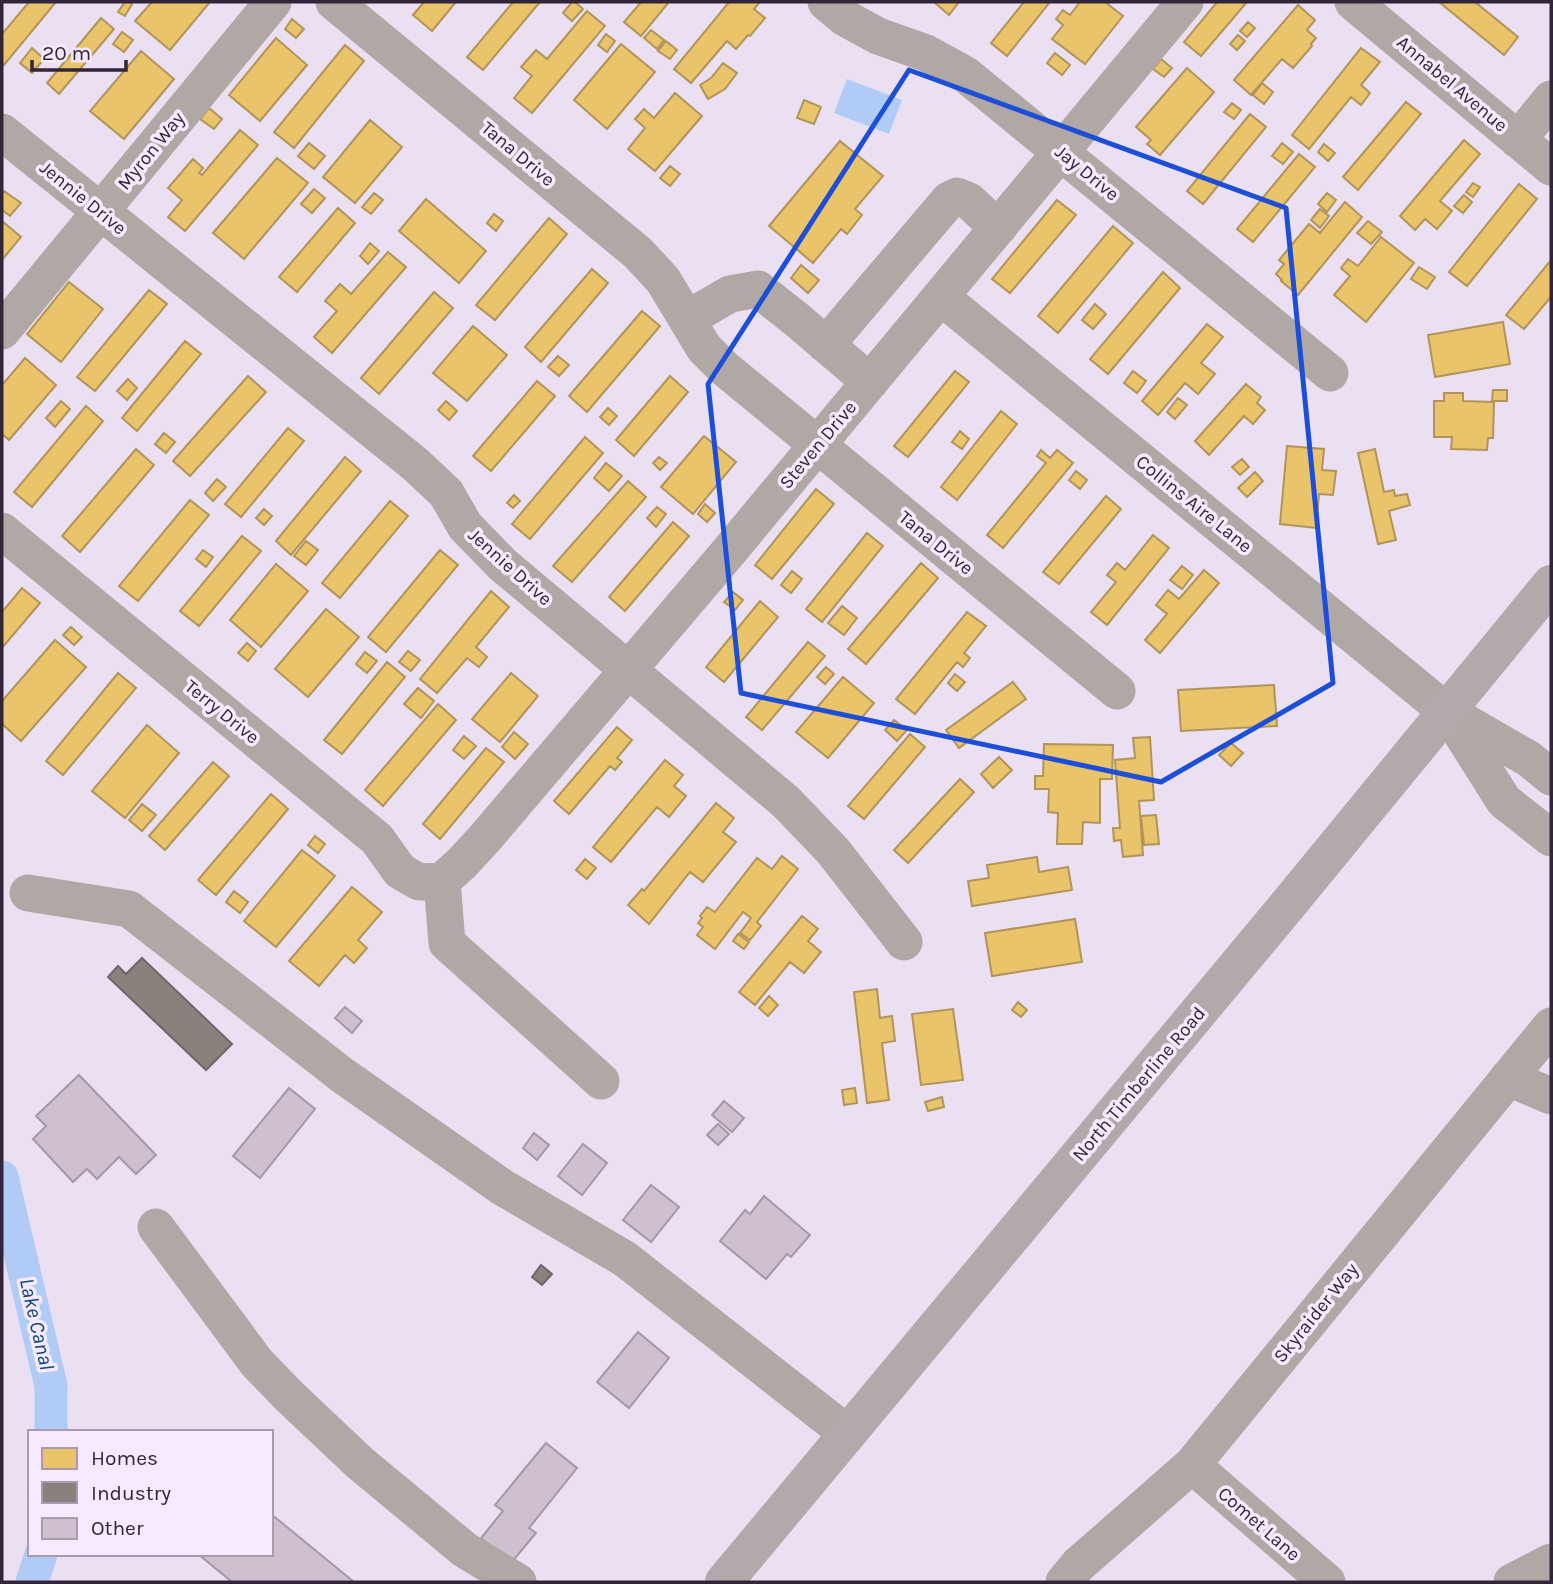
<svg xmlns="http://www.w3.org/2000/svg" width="1553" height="1584" font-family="Karla,sans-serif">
  <rect width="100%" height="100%" fill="#ebe0f1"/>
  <!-- water -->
  <path fill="#b0cbf5" d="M847 79 902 100 889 134 834 113Z"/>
  <!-- homes -->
  <path fill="#e9c46a" stroke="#b2945b" stroke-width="2" d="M29 2H56L4 65 2 63V34Z
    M125 2H129L132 4 125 16 118 12Z
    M152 2H210L170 50 135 21Z
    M424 2H456L432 31 413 15Z
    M513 2H540L483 70 467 57Z
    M572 2H575L583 9 572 21 563 13Z
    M641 2H669L641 36 624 22Z
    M729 2H760L754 9 765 18 750 36 748 35 736 49 727 41 691 83 674 69Z
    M934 2H959L949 15Z
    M1024 2H1050L1007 56 991 43Z
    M1080 2H1105L1123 16 1085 64 1052 39 1063 25 1056 19 1063 10 1070 15Z
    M1217 2H1247L1201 56 1184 42Z
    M1439 2H1475L1518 37 1504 55Z
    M1298 5 1315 20 1307 30 1316 38 1311 44 1312 46 1293 68 1282 59 1251 95 1234 80Z
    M587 11 605 26 532 113 514 98 532 76 521 67 536 50 547 59Z
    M101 18 114 29 59 94 47 83Z
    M292 19 304 29 296 38 285 29Z
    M1248 22 1255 28 1247 37 1240 31Z
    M651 30 664 40 657 49 644 38Z
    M122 32 133 40 124 52 113 44Z
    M606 34 615 41 607 52 598 45Z
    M1238 35 1245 41 1237 50 1230 44Z
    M276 38 307 65 260 121 229 95Z
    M666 41 677 50 670 59 658 51Z
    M621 44 655 72 607 129 574 100Z
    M345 45 364 61 294 148 274 132Z
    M32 48 44 59 32 73 20 63Z
    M1361 48 1380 62 1361 85 1370 93 1361 105 1351 97 1309 149 1292 135Z
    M141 51 174 79 124 139 90 111Z
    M1055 53 1070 65 1062 75 1047 63Z
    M1161 59 1172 68 1164 77 1153 69Z
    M723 63 737 73 725 89 708 99 700 85 711 78Z
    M1187 68 1214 92 1160 155 1147 144 1151 140 1136 127Z
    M1262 83 1273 92 1264 104 1253 95Z
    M675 93 702 116 655 171 628 149 645 128 635 119 644 109 654 118Z
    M804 100 821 107 814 124 797 118Z
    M1406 102 1421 114 1358 190 1343 177Z
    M1232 103 1241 110 1234 119 1224 112Z
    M209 108 222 119 214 129 200 119Z
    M1250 114 1266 127 1203 204 1187 191Z
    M370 120 402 147 355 203 323 177Z
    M240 130 258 145 185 231 168 217 182 200 168 188 193 159 203 168 199 173 202 175Z
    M1464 140 1480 154 1440 201 1452 211 1437 229 1425 219 1415 230 1400 216Z
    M840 141 883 176 855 209 862 215 847 234 841 229 813 263 769 226Z
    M309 143 325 156 314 169 298 156Z
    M1282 143 1293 152 1283 164 1272 156Z
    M1324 144 1335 153 1328 161 1318 152Z
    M1299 154 1315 167 1253 242 1237 229Z
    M277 158 308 183 244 259 213 233Z
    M670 166 680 174 670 186 660 178Z
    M1473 183 1480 187 1473 197 1466 192Z
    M1519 184 1537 199 1467 286 1449 272Z
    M314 189 325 198 312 213 301 204Z
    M4 191 21 203 10 216 2 210V194Z
    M374 193 383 200 371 214 362 207Z
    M1327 193 1336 200 1327 212 1318 204Z
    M1464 195 1472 202 1463 213 1454 206Z
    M426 199 486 251 459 283 399 231Z
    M1057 200 1076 215 1010 293 992 279Z
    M1345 202 1362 217 1298 295 1281 281 1282 280 1276 274 1284 264 1279 260 1309 224 1320 233Z
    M338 208 355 223 297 292 279 277Z
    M1320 209 1329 216 1320 228 1311 220Z
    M494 214 503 221 496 231 487 223Z
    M549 218 567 234 495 320 476 305Z
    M2 221 21 237 2 260Z
    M1368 221 1382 232 1371 244 1357 233Z
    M1113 226 1133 243 1058 333 1038 316Z
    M1381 237 1414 263 1366 322 1334 295 1350 276 1341 268 1348 259 1358 266Z
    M370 243 379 251 368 264 360 256Z
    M388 252 406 267 332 353 314 337 337 311 325 301 340 284 351 294Z
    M1551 260V297L1524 329 1506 315Z
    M801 265 819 280 808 293 791 278Z
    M1419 267 1435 277 1427 289 1411 279Z
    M592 269 608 283 541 362 525 347Z
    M1163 272 1180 288 1108 374 1090 359Z
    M69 282 103 309 61 362 27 334Z
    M149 290 167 304 95 391 77 377Z
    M434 292 453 308 379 394 361 378Z
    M1095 304 1106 314 1093 329 1082 320Z
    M642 311 660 326 587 412 569 396Z
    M1503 322 1510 364 1435 377 1428 335Z
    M1207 324 1223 337 1201 363 1215 374 1198 394 1185 383 1158 415 1142 401Z
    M473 326 507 355 467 401 433 373Z
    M185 341 201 354 137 431 122 418Z
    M558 356 569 365 559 376 548 367Z
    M25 358 56 385 9 440 2 434V385Z
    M955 371 969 382 908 457 894 446Z
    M1133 371 1146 381 1137 393 1124 383Z
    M248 376 266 392 190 476 173 461Z
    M670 376 688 392 634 456 616 440Z
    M128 379 137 388 127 400 117 391Z
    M537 381 555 396 491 471 473 456Z
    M1246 384 1261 397 1257 403 1265 410 1253 424 1244 416 1209 455 1195 441Z
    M1493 390H1507V401H1492Z
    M1444 393H1463V401L1494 402 1493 438H1488L1487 450 1451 449 1452 437H1434V401H1444Z
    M1178 398 1187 405 1175 419 1167 412Z
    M61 401 70 409 55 427 46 418Z
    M446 401 457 411 449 420 438 410Z
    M86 406 103 421 32 507 14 492Z
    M608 408 617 416 609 425 600 417Z
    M1001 411 1017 424 957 500 941 487Z
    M288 428 304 441 241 517 225 504Z
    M960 431 969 439 962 449 952 442Z
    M164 433 175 442 166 453 155 444Z
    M704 436 736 462 693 514 661 487Z
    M585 437 603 453 530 539 512 524Z
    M1287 446 1324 449 1322 470 1336 471 1333 495 1319 494 1316 528 1280 524Z
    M136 449 154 465 80 552 62 536Z
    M1375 449 1384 492 1394 490 1395 496 1407 494 1410 505 1389 511 1396 540 1378 544 1358 453Z
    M1041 450 1050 458 1057 450 1073 463 1003 548 987 535 1046 463 1037 456Z
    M345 457 361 471 291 555 276 541Z
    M659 457 667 463 660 470 653 463Z
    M1242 459 1249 467 1240 475 1232 467Z
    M606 463 622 476 609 491 594 478Z
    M1076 471 1087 480 1080 489 1069 480Z
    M1255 472 1263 481 1247 497 1238 488Z
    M217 479 226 487 213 501 205 493Z
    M628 481 646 497 572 582 553 566Z
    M816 489 834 504 772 579 755 565Z
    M514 495 520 501 513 508 507 503Z
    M1106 496 1121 509 1059 584 1043 572Z
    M190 500 209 515 138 601 119 586Z
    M390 501 408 516 340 598 322 583Z
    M705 504 715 513 707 522 698 514Z
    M657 507 666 514 656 527 647 518Z
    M264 509 272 516 264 525 256 518Z
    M673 522 689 536 625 611 609 597Z
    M867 533 883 546 822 622 806 609Z
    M1153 535 1169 548 1107 625 1091 612 1116 582 1107 575 1117 563 1125 570Z
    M242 536 261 551 199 626 180 611Z
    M306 541 318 550 306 565 294 556Z
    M203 550 213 557 206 567 196 559Z
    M440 550 458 565 386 652 368 637Z
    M921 563 938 578 866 664 848 649Z
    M276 564 308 591 261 647 230 620Z
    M1182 566 1193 575 1182 589 1170 580Z
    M1204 570 1219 583 1160 653 1145 640 1167 614 1156 605 1168 590 1179 599Z
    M792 571 802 579 791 593 781 585Z
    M22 588 40 603 2 648V612Z
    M491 591 509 607 476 647 487 657 479 667 467 658 437 693 420 679Z
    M733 592 743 600 735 610 724 602Z
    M760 601 778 617 724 682 706 667Z
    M842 606 857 618 844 635 828 623Z
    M326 609 359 637 308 697 275 669Z
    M967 612 986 626 964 653 970 658 963 667 957 662 915 714 896 699Z
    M71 627 82 637 74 645 63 635Z
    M55 640 86 667 21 741 2 724V701Z
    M808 642 825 656 762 730 746 717Z
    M247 643 256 651 248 661 238 653Z
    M408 651 420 660 411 671 399 662Z
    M365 652 377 661 367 673 356 664Z
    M387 662 405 677 342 754 324 740Z
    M826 667 834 674 825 684 817 677Z
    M118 673 136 688 63 775 46 761Z
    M511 673 538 696 500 742 472 719Z
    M955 674 965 682 957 691 948 683Z
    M843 677 874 703 828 758 796 732Z
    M1013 682 1026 699 959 748 946 730Z
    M1274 685 1277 726 1181 731 1178 690Z
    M418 688 434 701 421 718 404 704Z
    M438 704 456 720 383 806 365 790Z
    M894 720 907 730 897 741 885 730Z
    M147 725 179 753 125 818 92 791Z
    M617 727 632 740 617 758 622 762 615 770 610 766 569 814 554 801Z
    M514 732 528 744 515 759 502 747Z
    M910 734 925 747 864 819 848 806Z
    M464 736 476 746 464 759 453 750Z
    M1150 737 1154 800 1139 801 1143 855 1123 857 1121 840 1114 841 1113 828H1120L1115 760 1135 758 1133 738Z
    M1231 743 1243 753 1231 766 1219 755Z
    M1044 744 1113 745 1112 779H1100V823L1083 822 1082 844H1057L1058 813 1048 812 1049 789H1035V776H1043Z
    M486 748 504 762 440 839 423 824Z
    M999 757 1012 770 993 788 981 774Z
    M665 760 683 775 674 786 686 796 669 817 657 807 611 862 593 847Z
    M213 762 229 776 165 850 149 836Z
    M960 779 974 792 908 863 894 850Z
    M271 794 288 809 216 895 198 880Z
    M716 803 734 818 723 832 736 842 703 882 690 872 649 924 628 905 642 889 644 891Z
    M142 804 156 815 142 831 129 820Z
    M1156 815 1159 844 1144 845 1141 816Z
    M315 836 325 844 318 853 308 845Z
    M302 850 335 876 276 947 244 921Z
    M782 856 798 869 757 922 761 926 750 940 740 933 751 918 743 912 715 949 697 935 703 927 698 923 702 918 700 916 707 907 715 912 757 858 772 869Z
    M1037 857 1039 872 1068 867 1072 890 972 906 968 881 989 878 987 865Z
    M585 859 596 868 587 879 576 870Z
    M352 887 382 912 358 940 367 948 354 963 345 955 319 986 289 961Z
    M234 891 248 902 240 913 226 902Z
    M802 916 818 929 808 941 821 952 804 973 790 962 755 1005 739 992Z
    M1075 919 1082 962 992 976 985 933Z
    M738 934 749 942 744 949 733 941Z
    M877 989 880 1018 892 1016 895 1041 882 1043 889 1100 867 1103 854 992Z
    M769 996 778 1005 768 1016 759 1008Z
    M1018 1002 1027 1010 1021 1017 1012 1010Z
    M953 1009 963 1080 921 1085 912 1014Z
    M855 1088 857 1103 844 1105 842 1090Z
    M942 1097 944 1107 928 1111 925 1102Z"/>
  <!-- industry -->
  <path fill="#8a817c" stroke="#706568" stroke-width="2" d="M142 958 232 1044 206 1070 108 977 118 966 126 974Z
    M541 1265 552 1274 542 1285 532 1277Z"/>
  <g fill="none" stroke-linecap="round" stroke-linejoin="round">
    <!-- canal -->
    <path stroke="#b0cbf5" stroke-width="33" d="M2 1177 51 1386V1432
      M32 1582 41 1554"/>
  </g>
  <!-- building -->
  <path fill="#cfc0d0" stroke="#a597a6" stroke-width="2" d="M345 1007 362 1021 352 1033 335 1018Z
    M79 1075 156 1155 136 1174 119 1157 97 1179 87 1169 73 1182 33 1139 46 1126 36 1116Z
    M289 1088 315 1109 260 1178 233 1156Z
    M724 1101 744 1118 732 1132 712 1115Z
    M718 1124 729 1134 718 1145 707 1135Z
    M534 1133 549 1145 537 1160 523 1148Z
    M583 1144 607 1163 582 1195 558 1176Z
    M651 1185 679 1207 651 1242 623 1220Z
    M764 1196 810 1235 791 1257 787 1254 766 1279 720 1241 745 1210 750 1214Z
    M638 1332 669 1358 629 1408 597 1382Z
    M546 1443 577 1468 529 1528 536 1533 511 1563 481 1538 503 1511 495 1505Z
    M271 1514 354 1582H232L198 1554H271Z"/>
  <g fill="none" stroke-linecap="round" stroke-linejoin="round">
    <!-- minor -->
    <path stroke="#afa8a4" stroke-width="37" d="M334 2 638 253 663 280 704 348 724 368 1117 691
      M826 2 845 18 878 36 926 53 966 75 1330 373
      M1353 2 1551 167
      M2 132 415 464 446 493 465 526 503 565 786 802 833 851 904 942
      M1518 140 1551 99
      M941 297 1446 711 1529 759 1551 777
      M687 319 730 294 758 289 796 319 870 382
      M2 331 273 2
      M826 345 949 200 957 196 969 201 998 228
      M2 531 377 839 400 871 419 882 442 881
      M1451 717 1504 801 1551 838
      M442 881 462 863 485 838 726 555 1185 2
      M442 881 447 943 601 1081
      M28 893 129 909 342 1075 502 1187 625 1259 848 1434
      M1508 1078 1551 1096
      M156 1227 257 1363 290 1397 360 1463 465 1550 518 1582
      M1192 1465 1327 1582
      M1064 1582 1078 1565 1192 1465 1551 1026
      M1512 1582 1551 1562"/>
    <!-- major -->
    <path stroke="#b3a9aa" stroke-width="38" d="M724 1582 1286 907 1551 584"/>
  </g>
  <!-- marked area -->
  <path fill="none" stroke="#1d4ed8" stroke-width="5" stroke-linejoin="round" d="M909 70 1286 208 1333 683 1161 782 741 693 708 384Z"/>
  <g text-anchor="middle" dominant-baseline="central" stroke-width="7" stroke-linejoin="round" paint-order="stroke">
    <!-- street labels -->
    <g font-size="19" fill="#322539" stroke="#f7e9ff">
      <text transform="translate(1452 84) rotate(40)">Annabel Avenue</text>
      <text transform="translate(151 151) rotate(-51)">Myron Way</text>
      <text transform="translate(518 154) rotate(40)">Tana Drive</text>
      <text transform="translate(1087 173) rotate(39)">Jay Drive</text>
      <text transform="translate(83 198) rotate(39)">Jennie Drive</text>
      <text transform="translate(818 445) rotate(-50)">Steven Drive</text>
      <text transform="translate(1194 504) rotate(39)">Collins Aire Lane</text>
      <text transform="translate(936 543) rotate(39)">Tana Drive</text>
      <text transform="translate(510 567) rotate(42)">Jennie Drive</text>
      <text transform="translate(222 712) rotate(39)">Terry Drive</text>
      <text transform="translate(1139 1084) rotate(-50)">North Timberline Road</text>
      <text transform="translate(1316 1313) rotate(-51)">Skyraider Way</text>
      <text transform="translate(1259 1524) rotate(41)">Comet Lane</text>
    </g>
    <!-- water labels -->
    <g font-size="21" font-style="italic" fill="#09457f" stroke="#f7e9ff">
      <text transform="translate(37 1324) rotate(77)">Lake Canal</text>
    </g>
  </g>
  <!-- border -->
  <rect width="1553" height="1584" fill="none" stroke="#322539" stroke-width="7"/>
  <!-- legend -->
  <rect x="28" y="1430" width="245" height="126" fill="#f7e9ff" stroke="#a89bb0" stroke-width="2"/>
  <rect x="42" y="1448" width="35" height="21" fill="#e9c46a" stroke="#a89bb0" stroke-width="2"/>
  <text x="91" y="1465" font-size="21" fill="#322539">Homes</text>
  <rect x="42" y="1482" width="35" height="21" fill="#8a817c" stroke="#a89bb0" stroke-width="2"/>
  <text x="91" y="1500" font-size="21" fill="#322539">Industry</text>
  <rect x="42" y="1518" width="35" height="21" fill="#cfc0d0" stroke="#a89bb0" stroke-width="2"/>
  <text x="91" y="1535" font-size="21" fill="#322539">Other</text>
  <!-- scale -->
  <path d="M32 60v10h94v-10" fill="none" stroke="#322539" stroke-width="3.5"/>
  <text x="42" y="60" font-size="21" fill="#322539" stroke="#f7e9ff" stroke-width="5" paint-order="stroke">20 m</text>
</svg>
